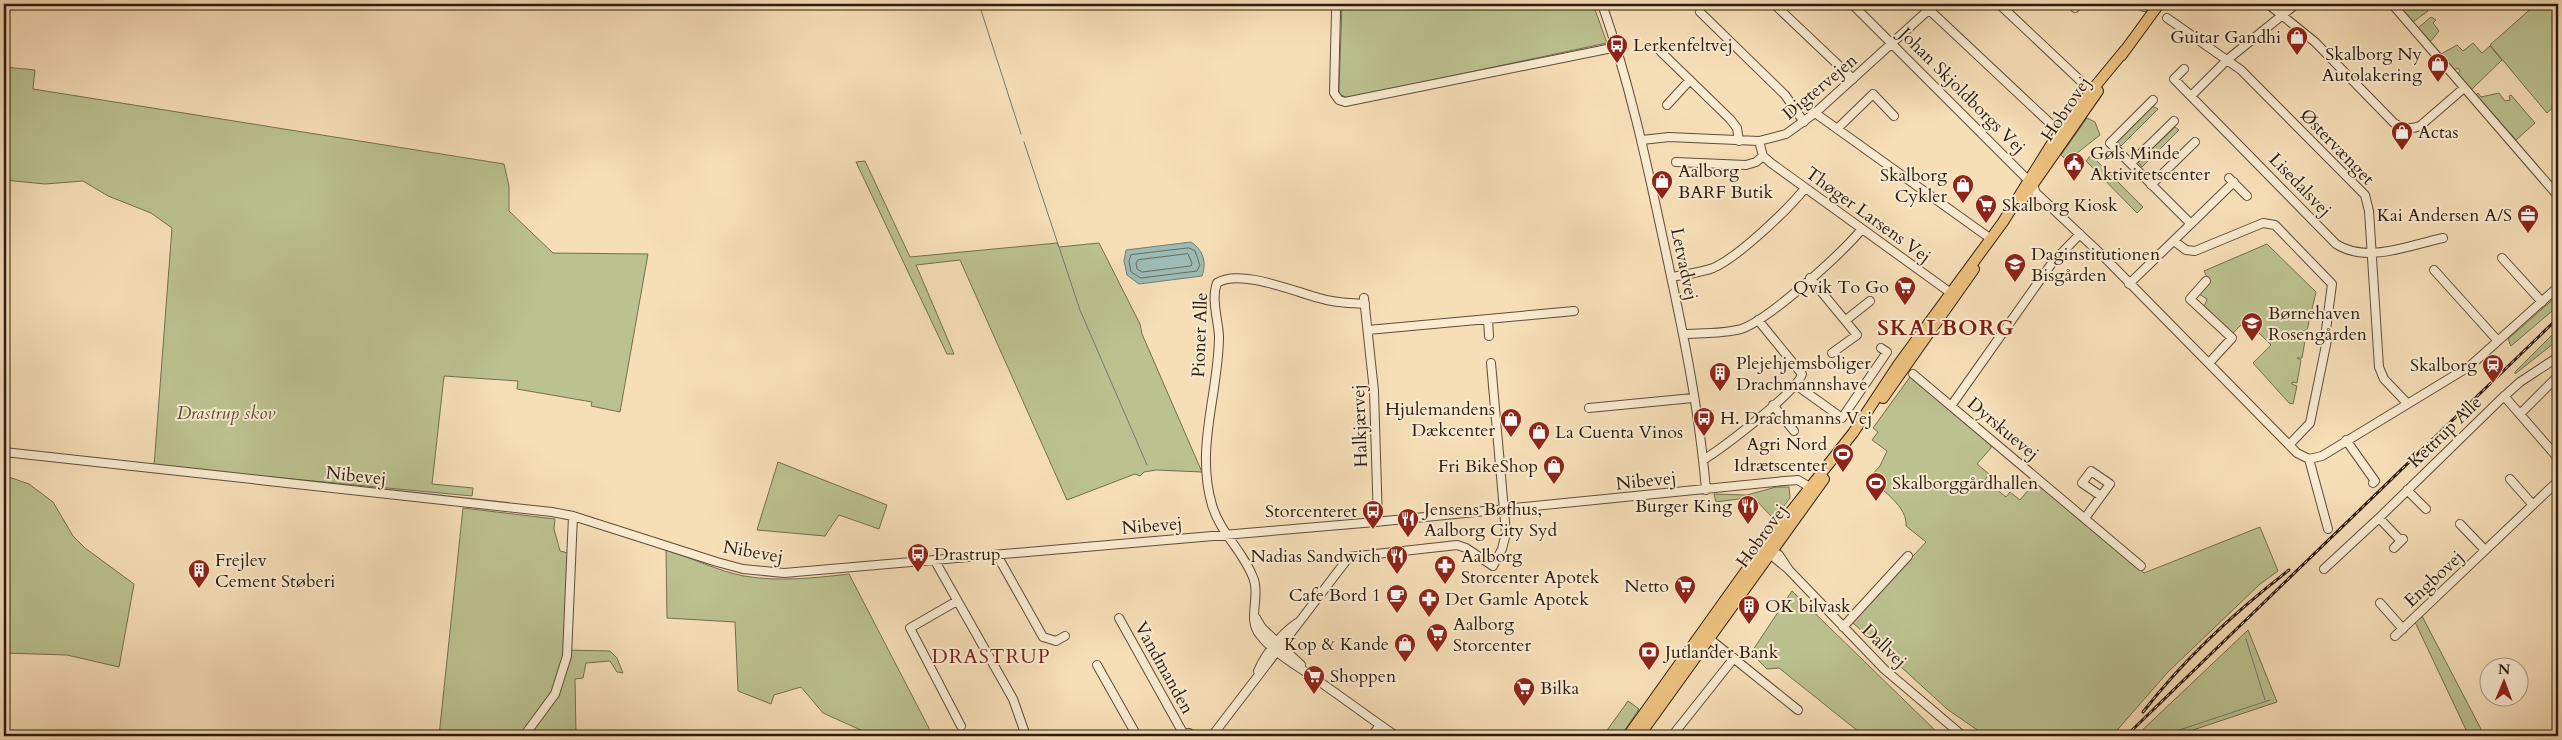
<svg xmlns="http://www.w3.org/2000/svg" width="2562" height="740" font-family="Cardo,serif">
  <rect width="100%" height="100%" fill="#f6deb7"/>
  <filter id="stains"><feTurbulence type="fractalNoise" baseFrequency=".004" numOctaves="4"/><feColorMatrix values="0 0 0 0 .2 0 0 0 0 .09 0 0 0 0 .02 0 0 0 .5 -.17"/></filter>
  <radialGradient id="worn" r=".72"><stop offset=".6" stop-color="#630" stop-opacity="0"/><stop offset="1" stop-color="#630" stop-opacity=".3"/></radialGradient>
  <!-- green -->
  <path fill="#bbc18f" stroke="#746e50" d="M790 4H979L980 8 792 9Z
    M1342 4H1593L1607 43 1348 98 1339 94V88Z
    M2397 4H2421L2428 11 2413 22Z
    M2536 4H2558V103L2547 113 2490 45Z
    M2431 17 2436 20 2433 23 2439 31 2430 42 2418 28Z
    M2473 43 2482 53 2490 46 2502 60 2471 90 2458 74 2460 71 2458 68 2455 70 2441 54 2457 45 2463 51Z
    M4 67 35 70 33 89 504 164 509 186V211L553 253 648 254 620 412 591 406 592 402 517 389 518 381 444 376 432 484 473 488 472 496 154 466 172 228 151 213 108 196 83 181 45 184 4 180Z
    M2478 93 2481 97 2499 93 2505 101 2510 100 2509 96 2511 95 2535 123 2516 140 2476 95Z
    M2152 106 2158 109 2121 146 2117 141Z
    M2087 118 2095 122 2100 135 2067 161 2061 155Z
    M2175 127 2179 130 2142 167 2138 162Z
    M2091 155 2143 207 2137 213 2086 161Z
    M865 161 910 257 1057 243 1059 247 1099 243 1140 324 1142 334 1202 472 1156 470 1144 472 1140 476 1135 474 1067 500 960 260 916 265 954 354H947L856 162Z
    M2267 244 2316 292 2307 330 2302 331 2301 334 2306 335 2302 358H2297L2301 360 2297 383 2292 382V384L2297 386 2293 404 2289 403 2253 363 2271 345 2246 320 2233 333 2236 336 2234 338 2204 307 2207 299 2199 294 2210 283 2204 271Z
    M2558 295V306L2511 346 2508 339Z
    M2558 329V340L2515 374V372Z
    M1910 377 1991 444V448L1977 464 1989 474 1985 480 2006 497 2010 492 2020 500 2035 482 2144 573 2260 527 2278 571 2260 584 2167 673 2112 736H1986L1947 709 1852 622 1926 542 1906 526C1908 507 1882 490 1869 478L1880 466 1887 451 1872 440 1878 432 1873 428Z
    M4 460 6 461V476L29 484 53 502 73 536 85 548 134 584 119 667 67 655 4 653Z
    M778 462 887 505 879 529 839 515 825 536 757 530Z
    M1776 487H1789L1790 498 1774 519 1753 497 1716 502 1714 494 1747 495Z
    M463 508 555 519 554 529 560 551 568 553 564 650 610 651 617 658 623 673 617 672 610 661 586 663 583 678 575 679 576 736H439Z
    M666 550C692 558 718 571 744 576 779 582 814 578 849 574L933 736H874L823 713 801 687 774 695 771 704 738 691 735 622 667 618Z
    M1792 591 1941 736H1864L1779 668 1767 669 1751 653Z
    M2422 616 2482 731 2513 736H2469L2415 622Z
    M2248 630 2277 702 2175 736H2136Z
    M1628 701 1639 709 1621 736H1603Z"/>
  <!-- water -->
  <path fill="#9dbbb4" stroke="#707b72" d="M1191 242C1203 250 1207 262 1202 276L1139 284 1127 275 1124 261 1126 250Z"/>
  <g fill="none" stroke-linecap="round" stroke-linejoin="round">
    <!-- shore -->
    <path stroke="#656c62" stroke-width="1" d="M1189 248 1195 251 1200 265 1197 271 1141 278 1131 272 1129 261 1131 255Z
      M1188 254 1192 263 1191 266 1142 272 1137 269 1136 263 1138 260Z"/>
    <!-- stream -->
    <path stroke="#707b72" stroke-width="1" d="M979 4 1021 134
      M1024 142 1080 310 1147 465
      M2246 639 2265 700
      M2161 736 2270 700"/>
    <!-- minor casing -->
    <g stroke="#5f4c3a" stroke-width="10">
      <path id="minor" d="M1602 4C1629 81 1646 159 1663 239 1681 322 1699 406 1706 490
        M1774 4 1853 79
        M1852 4 2031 183
        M1923 4 2053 126
        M1999 4 2086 86
        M2140 4 2144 7
        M2268 4 2315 42 2394 123C2403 128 2410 130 2420 126L2464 88
        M2392 4 2558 196
        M2075 8 2078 4
        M1336 12 1334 93 1339 100 1345 102 1617 47
        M1700 12 1785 95 1804 122
        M2167 18 2241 70 2365 195 2369 211 2379 367 2384 379 2407 403
        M1661 52 1730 119 1737 128 1739 141
        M2184 69 2174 79 2336 244C2367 264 2410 245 2443 238
        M2191 96 2227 60 2296 4
        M2153 100 2110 143 2191 224
        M1667 105 1690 80
        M1815 113 1991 239
        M1837 129 1873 94 1894 116
        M1642 140 1669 137 1759 141 1786 134 1815 113 1935 4
        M1759 141 1763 156 1771 163 1955 296
        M1676 162 1746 165 1756 162 1763 156
        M2131 163 2174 121
        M2229 178 2247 196
        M2033 185 2036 193 2105 258 2297 453 2309 459 2322 456 2470 366 2558 287
        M2151 185 2195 142
        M2174 241 2186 250 2195 251 2263 223 2275 225 2332 284 2326 330
        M2502 258 2542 302
        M2434 270 2498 341
        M1672 277C1685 274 1700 273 1713 268 1737 258 1789 209 1805 188
        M1810 278 1857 335 1832 353
        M2206 281 2190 299 2232 338 2209 363
        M2129 284 2234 182
        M1364 298 1374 391 1378 522
        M1365 304C1349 303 1334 303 1319 298 1296 292 1239 268 1217 283 1211 299 1218 319 1219 336 1219 392 1195 448 1212 505 1220 533 1245 553 1254 580 1260 598 1247 620 1260 635 1273 652 1293 663 1310 675 1339 695 1367 716 1396 736
        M1488 319 1489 336
        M1846 320 1870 301
        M1368 330 1574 311
        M1683 334C1702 333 1723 334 1741 329 1769 320 1842 253 1862 229
        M1913 374 2141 566
        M1796 385 1842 418 1887 352 1881 348
        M2504 396 2558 458
        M1773 405 1794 431
        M1951 406 2052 263 2080 234
        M1589 408 1693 398
        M2520 414 2558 376
        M2346 440 2375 481 2373 483
        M2289 445 2310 423 2327 340
        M4 452 552 512 573 516 717 562 743 569 784 573 1375 522 1784 481 1798 480 1813 489
        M2309 459 2328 529
        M1703 460C1721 449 1797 392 1802 374L1758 320
        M2510 479 2533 505
        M2407 490 2426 509
        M2085 518 2110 484 2091 471 2082 483 2101 496
        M2379 518 2401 541
        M2460 524 2485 550
        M2394 548 2403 539
        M1770 549 1779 555 1789 570 1884 669 1963 736
        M1766 551 1788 569
        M997 555 1043 637 1056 641 1065 636
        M935 561 1013 699 1026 736
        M2324 569 2379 518 2500 400 2520 382 2558 357
        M957 601 910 628 961 726
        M2380 603 2403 629
        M1119 618 1183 733
        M1256 618 1262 628 1301 665
        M1843 627 1908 556
        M1706 636 1798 710
        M2395 636 2558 481
        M1097 665 1137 736
        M1258 671C1266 653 1281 634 1297 623
        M524 736 555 694 567 656 573 516
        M1172 736 1189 733 1193 736
        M1212 736 1349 557 1457 545 1466 548 1493 566 1502 549 1506 533 1491 363
        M1372 736 1380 725
        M1672 736 1734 658"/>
    </g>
    <!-- major casing -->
    <g stroke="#2d1c10" stroke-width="12">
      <path id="major" d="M2121 56 2159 4
        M2022 200 2098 91
        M1883 398 1974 269
        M1628 736 1763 547 1853 433 1898 365 2003 222 2051 145 2083 101 2125 50
        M1639 736 1824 479"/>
    </g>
    <!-- minor -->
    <use href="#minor" stroke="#f9ead0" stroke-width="8"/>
    <!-- major -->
    <use href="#major" stroke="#ebbf7c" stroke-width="10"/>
    <!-- rail casing -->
    <g stroke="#2d1c10" stroke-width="3">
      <path id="rail" d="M2143 712C2184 659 2236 611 2289 570
        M2126 736 2558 318"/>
    </g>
    <!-- rail -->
    <use href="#rail" stroke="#f9ead0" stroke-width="1" stroke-dasharray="4" stroke-linecap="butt"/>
  </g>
  <!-- icons -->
  <defs>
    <g id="shop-pin" transform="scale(1.125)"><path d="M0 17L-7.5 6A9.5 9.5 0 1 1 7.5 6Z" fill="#8f2418" stroke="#f9ead0"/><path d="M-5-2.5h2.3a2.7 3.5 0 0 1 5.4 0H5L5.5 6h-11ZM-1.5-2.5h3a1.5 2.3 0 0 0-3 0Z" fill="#fff"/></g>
    <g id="bus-pin" transform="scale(1.125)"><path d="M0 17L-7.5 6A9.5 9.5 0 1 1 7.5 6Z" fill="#8f2418" stroke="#f9ead0"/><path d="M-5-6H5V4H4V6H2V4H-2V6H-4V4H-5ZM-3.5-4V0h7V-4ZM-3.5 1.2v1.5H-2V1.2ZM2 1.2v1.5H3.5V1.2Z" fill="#fff"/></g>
    <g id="civic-pin" transform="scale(1.125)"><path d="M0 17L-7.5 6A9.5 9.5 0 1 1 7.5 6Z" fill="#8f2418" stroke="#f9ead0"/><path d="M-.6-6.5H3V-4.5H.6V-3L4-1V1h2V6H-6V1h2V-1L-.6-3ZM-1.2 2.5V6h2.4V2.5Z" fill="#fff"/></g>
    <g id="supermarket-pin" transform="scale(1.125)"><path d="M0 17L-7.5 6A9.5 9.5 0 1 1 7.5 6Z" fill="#8f2418" stroke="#f9ead0"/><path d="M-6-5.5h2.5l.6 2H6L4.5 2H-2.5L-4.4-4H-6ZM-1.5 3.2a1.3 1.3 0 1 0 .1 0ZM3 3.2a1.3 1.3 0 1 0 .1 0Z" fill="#fff"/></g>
    <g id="office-pin" transform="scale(1.125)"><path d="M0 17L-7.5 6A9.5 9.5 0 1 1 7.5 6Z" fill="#8f2418" stroke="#f9ead0"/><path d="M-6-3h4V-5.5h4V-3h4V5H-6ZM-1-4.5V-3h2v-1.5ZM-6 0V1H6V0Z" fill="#fff"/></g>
    <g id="school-pin" transform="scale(1.125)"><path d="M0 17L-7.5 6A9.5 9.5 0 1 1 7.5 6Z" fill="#8f2418" stroke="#f9ead0"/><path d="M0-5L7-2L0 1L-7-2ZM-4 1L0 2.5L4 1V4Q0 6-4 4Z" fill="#fff"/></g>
    <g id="station-pin" transform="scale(1.125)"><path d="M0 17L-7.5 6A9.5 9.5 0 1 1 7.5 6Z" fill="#8f2418" stroke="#f9ead0"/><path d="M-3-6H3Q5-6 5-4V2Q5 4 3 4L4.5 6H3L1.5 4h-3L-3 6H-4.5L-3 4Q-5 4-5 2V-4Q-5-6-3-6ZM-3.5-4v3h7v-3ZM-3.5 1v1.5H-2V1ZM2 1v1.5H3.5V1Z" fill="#fff"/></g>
    <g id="building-pin" transform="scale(1.125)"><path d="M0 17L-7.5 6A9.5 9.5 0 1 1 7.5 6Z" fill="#8f2418" stroke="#f9ead0"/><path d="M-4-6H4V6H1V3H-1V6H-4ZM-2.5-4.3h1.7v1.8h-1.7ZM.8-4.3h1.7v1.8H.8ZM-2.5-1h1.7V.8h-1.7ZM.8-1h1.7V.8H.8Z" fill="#fff"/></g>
    <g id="stadium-pin" transform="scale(1.125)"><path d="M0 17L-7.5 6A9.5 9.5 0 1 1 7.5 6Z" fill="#8f2418" stroke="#f9ead0"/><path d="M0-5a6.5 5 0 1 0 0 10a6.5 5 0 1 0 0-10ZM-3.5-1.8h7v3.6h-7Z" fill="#fff"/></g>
    <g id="restaurant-pin" transform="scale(1.125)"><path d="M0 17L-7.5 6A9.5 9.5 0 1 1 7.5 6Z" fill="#8f2418" stroke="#f9ead0"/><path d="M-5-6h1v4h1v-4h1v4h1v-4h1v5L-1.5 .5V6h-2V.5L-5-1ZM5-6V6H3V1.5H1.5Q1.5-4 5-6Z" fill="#fff"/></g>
    <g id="pharmacy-pin" transform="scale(1.125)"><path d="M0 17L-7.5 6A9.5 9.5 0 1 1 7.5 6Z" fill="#8f2418" stroke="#f9ead0"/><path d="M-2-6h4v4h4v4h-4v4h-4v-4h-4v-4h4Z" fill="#fff"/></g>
    <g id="cafe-pin" transform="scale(1.125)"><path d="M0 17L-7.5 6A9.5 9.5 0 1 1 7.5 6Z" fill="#8f2418" stroke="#f9ead0"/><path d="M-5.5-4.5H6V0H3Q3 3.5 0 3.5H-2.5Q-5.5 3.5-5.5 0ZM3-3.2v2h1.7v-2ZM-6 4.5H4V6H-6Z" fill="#fff"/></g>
    <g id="bank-pin" transform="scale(1.125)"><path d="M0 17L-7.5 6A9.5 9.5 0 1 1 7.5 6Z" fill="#8f2418" stroke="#f9ead0"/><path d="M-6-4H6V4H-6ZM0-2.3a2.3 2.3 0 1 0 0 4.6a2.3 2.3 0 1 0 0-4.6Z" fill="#fff"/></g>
  </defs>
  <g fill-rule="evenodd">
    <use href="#shop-pin" x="2297" y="37"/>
    <use href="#bus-pin" x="1617" y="45"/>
    <use href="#shop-pin" x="2438" y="64"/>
    <use href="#shop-pin" x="2402" y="132"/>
    <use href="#civic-pin" x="2074" y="163"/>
    <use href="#shop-pin" x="1662" y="181"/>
    <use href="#shop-pin" x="1963" y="185"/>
    <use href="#supermarket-pin" x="1986" y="205"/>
    <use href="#office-pin" x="2528" y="215"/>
    <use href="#school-pin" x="2015" y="264"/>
    <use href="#supermarket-pin" x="1905" y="287"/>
    <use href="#school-pin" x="2252" y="323"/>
    <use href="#station-pin" x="2493" y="365"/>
    <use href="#building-pin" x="1720" y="373"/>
    <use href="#bus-pin" x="1704" y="418"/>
    <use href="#shop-pin" x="1511" y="419"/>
    <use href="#shop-pin" x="1539" y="432"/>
    <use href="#stadium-pin" x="1843" y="454"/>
    <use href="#shop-pin" x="1554" y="466"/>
    <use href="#stadium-pin" x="1876" y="483"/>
    <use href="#restaurant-pin" x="1748" y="506"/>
    <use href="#bus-pin" x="1373" y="511"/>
    <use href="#restaurant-pin" x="1408" y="519"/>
    <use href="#bus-pin" x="918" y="554"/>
    <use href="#restaurant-pin" x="1397" y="556"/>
    <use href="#pharmacy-pin" x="1445" y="566"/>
    <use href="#building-pin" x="199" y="570"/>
    <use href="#supermarket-pin" x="1685" y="586"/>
    <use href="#cafe-pin" x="1397" y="595"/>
    <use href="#pharmacy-pin" x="1429" y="599"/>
    <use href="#building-pin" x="1749" y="606"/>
    <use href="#supermarket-pin" x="1437" y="634"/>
    <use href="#shop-pin" x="1405" y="644"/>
    <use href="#bank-pin" x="1649" y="652"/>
    <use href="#supermarket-pin" x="1314" y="676"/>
    <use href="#supermarket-pin" x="1524" y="688"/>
  </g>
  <g text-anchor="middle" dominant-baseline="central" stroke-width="4" stroke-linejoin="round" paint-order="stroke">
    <!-- poi labels -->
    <g font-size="18" fill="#2d1c10" stroke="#f9ead0" text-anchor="start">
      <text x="2281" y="37" text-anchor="end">Guitar Gandhi</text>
      <text x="1633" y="45">Lerkenfeltvej</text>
      <text x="2422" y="54" text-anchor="end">Skalborg Ny<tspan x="2422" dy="21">Autolakering</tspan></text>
      <text x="2418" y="132">Actas</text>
      <text x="2090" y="153">Gøls Minde<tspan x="2090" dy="21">Aktivitetscenter</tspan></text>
      <text x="1678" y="171">Aalborg<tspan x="1678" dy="21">BARF Butik</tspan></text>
      <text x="1947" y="175" text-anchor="end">Skalborg<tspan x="1947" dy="21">Cykler</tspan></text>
      <text x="2002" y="205">Skalborg Kiosk</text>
      <text x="2512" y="215" text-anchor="end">Kai Andersen A/S</text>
      <text x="2031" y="254">Daginstitutionen<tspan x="2031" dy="21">Bisgården</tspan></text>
      <text x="1889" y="287" text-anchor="end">Qvik To Go</text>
      <text x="2268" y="313">Børnehaven<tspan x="2268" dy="21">Rosengården</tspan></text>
      <text x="1736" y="363">Plejehjemsboliger<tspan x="1736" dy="21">Drachmannshave</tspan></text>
      <text x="2477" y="365" text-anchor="end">Skalborg</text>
      <text x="1495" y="409" text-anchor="end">Hjulemandens<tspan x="1495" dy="21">Dækcenter</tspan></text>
      <text x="1720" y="418">H. Drachmanns Vej</text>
      <text x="1555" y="432">La Cuenta Vinos</text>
      <text x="1827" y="444" text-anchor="end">Agri Nord<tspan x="1827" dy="21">Idrætscenter</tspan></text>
      <text x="1538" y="466" text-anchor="end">Fri BikeShop</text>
      <text x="1892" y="483">Skalborggårdhallen</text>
      <text x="1732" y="506" text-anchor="end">Burger King</text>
      <text x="1424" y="509">Jensens Bøfhus,<tspan x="1424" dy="21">Aalborg City Syd</tspan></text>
      <text x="1357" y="511" text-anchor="end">Storcenteret</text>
      <text x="934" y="554">Drastrup</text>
      <text x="1381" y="556" text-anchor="end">Nadias Sandwich</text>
      <text x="1461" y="556">Aalborg<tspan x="1461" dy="21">Storcenter Apotek</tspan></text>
      <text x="215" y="560">Frejlev<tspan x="215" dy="21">Cement Støberi</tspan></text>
      <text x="1669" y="586" text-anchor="end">Netto</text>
      <text x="1381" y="595" text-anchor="end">Cafe Bord 1</text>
      <text x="1445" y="599">Det Gamle Apotek</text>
      <text x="1765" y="606">OK bilvask</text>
      <text x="1453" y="624">Aalborg<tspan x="1453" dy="21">Storcenter</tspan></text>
      <text x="1389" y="644" text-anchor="end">Kop &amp; Kande</text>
      <text x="1665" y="652">Jutlander Bank</text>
      <text x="1330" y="676">Shoppen</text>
      <text x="1540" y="688">Bilka</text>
    </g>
    <!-- street labels -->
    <g font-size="18" fill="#2d1c10" stroke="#f9ead0">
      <text transform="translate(1820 87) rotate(-40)">Digtervejen</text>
      <text transform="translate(1962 91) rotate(45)">Johan Skjoldborgs Vej</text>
      <text transform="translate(2066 109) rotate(-56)">Hobrovej</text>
      <text transform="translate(2337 147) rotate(46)">Østervænget</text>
      <text transform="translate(2300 185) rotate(46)">Lisedalsvej</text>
      <text transform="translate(1868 215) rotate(36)">Thøger Larsens Vej</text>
      <text transform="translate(1684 264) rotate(78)">Letvadvej</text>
      <text transform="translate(1200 335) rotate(-88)">Pioner Alle</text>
      <text transform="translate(1360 426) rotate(-92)">Halkjærvej</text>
      <text transform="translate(2003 429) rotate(40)">Dyrskuevej</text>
      <text transform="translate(2445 432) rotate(-44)">Kettrup Alle</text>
      <text transform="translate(356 476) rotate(6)">Nibevej</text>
      <text transform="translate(1646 481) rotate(-6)">Nibevej</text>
      <text transform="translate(1152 526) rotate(-5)">Nibevej</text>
      <text transform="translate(1762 536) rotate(-54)">Hobrovej</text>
      <text transform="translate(753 552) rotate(10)">Nibevej</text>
      <text transform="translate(2434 579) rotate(-43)">Engbovej</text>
      <text transform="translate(1884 646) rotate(44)">Dallvej</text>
      <text transform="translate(1164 668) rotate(61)">Vandmanden</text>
    </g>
    <!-- park labels -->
    <g font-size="18" font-style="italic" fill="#584e36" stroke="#f9ead0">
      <text x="226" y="413">Drastrup skov</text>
    </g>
    <!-- quarter labels -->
    <g font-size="20" letter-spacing="1" fill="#7a1f14" stroke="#f9ead0">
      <text x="991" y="656">DRASTRUP</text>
    </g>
    <!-- district labels -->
    <g font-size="22" font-weight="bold" letter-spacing="1" fill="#7a1f14" stroke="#f9ead0">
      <text x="1946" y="328">SKALBORG</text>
    </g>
  </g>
  <!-- margin -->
  <rect width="2562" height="740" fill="none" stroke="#f6deb7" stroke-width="20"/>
  <rect x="5" y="5" width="2552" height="730" fill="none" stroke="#2d1c10" stroke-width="2.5"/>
  <rect x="10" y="10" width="2542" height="720" fill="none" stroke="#2d1c10"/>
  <!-- north arrow -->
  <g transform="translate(2504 682) rotate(1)"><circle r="24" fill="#f9ead0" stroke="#a79883"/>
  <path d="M0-4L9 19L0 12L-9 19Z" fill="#8f2418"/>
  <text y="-8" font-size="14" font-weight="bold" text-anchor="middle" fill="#2d1c10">N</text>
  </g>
  <rect width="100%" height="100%" filter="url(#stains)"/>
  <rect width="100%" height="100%" fill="url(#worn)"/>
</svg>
